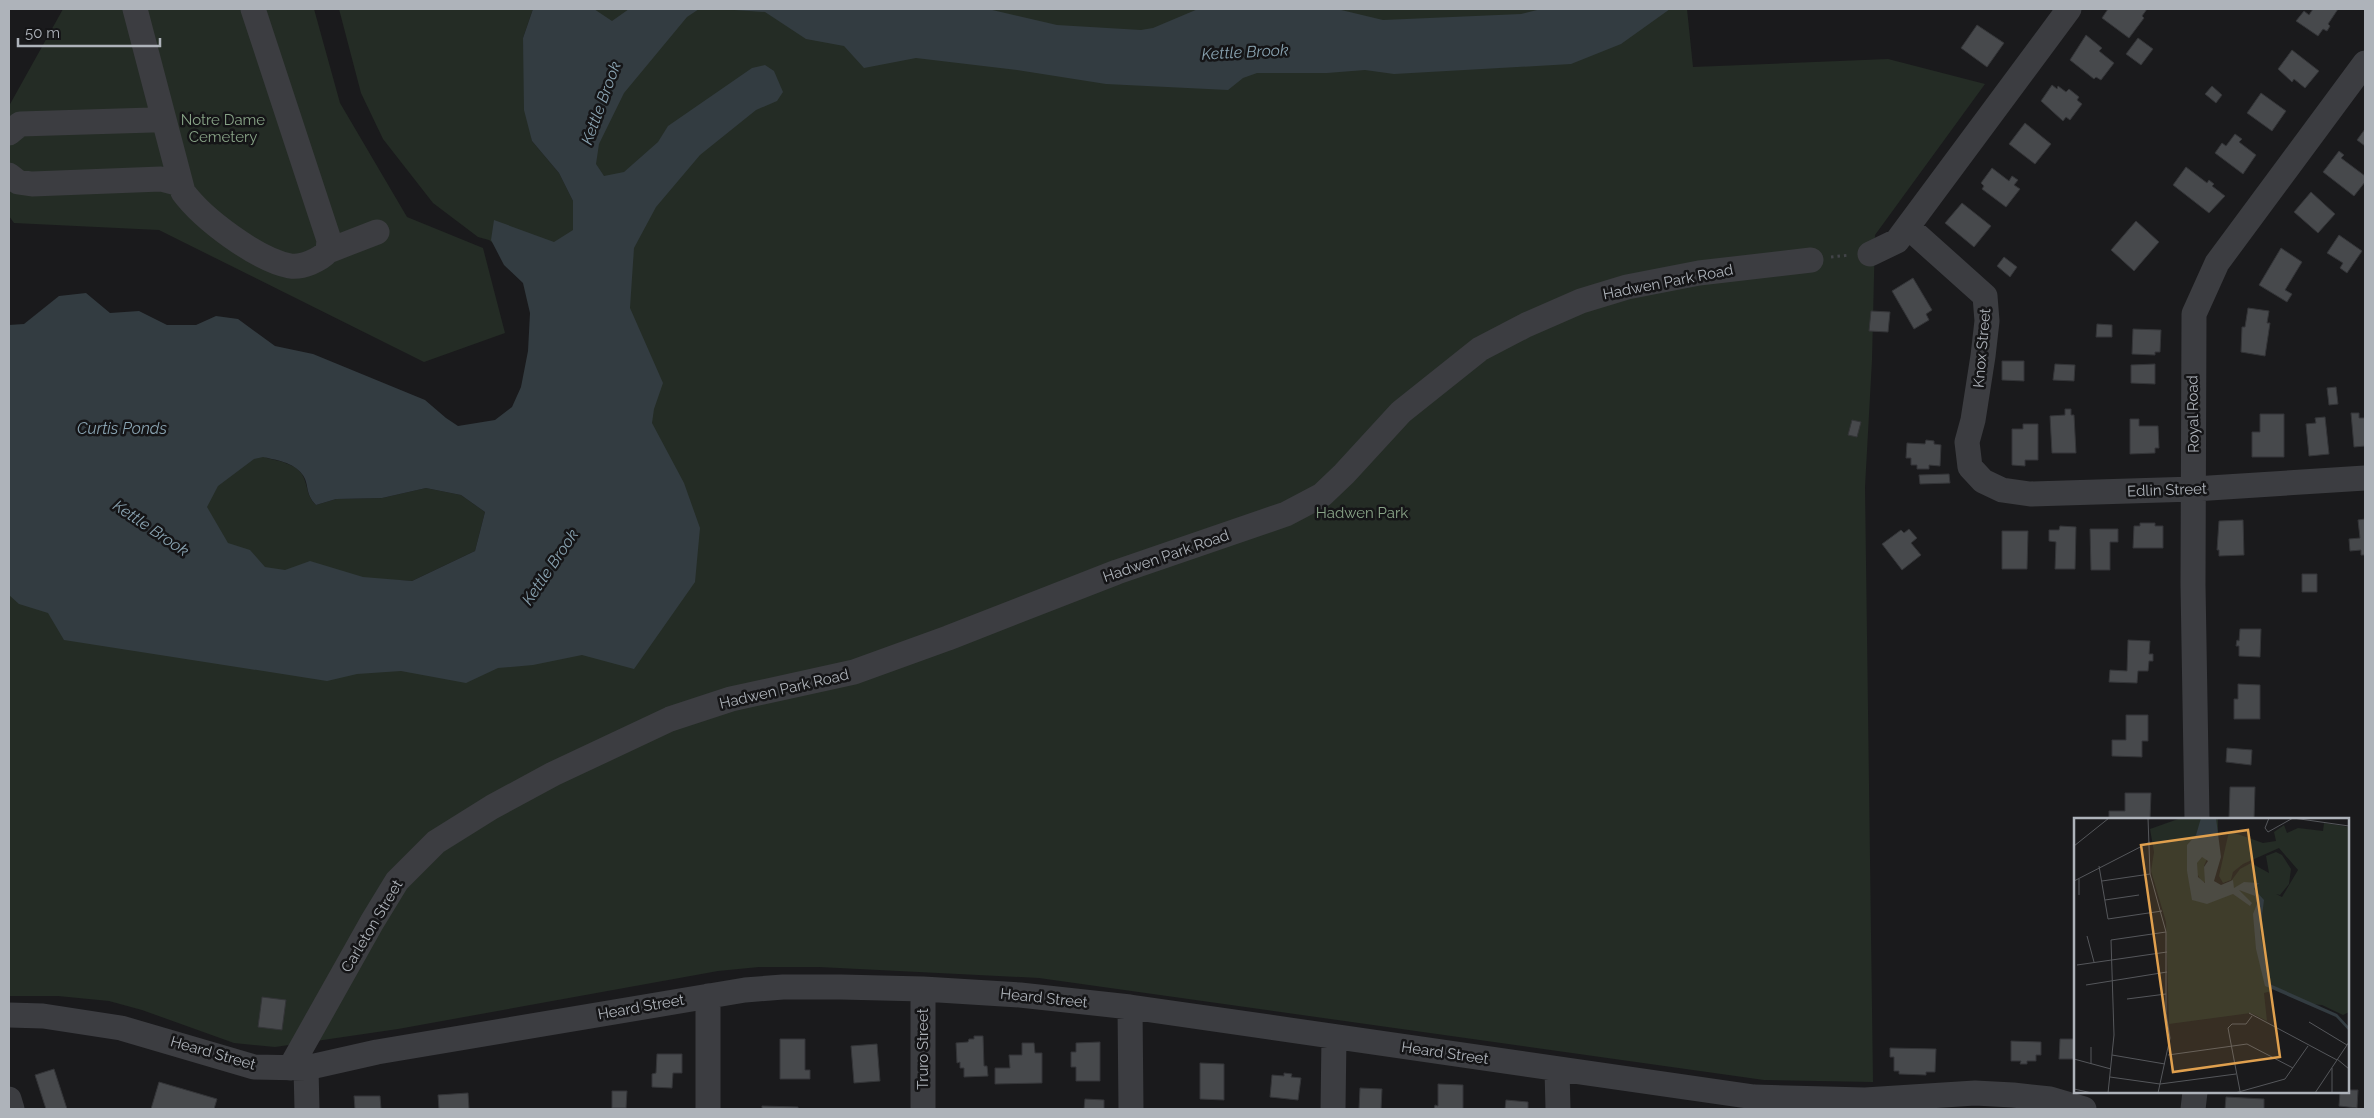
<svg xmlns="http://www.w3.org/2000/svg" width="2374" height="1118" font-family="Raleway,sans-serif">
  <rect width="100%" height="100%" fill="#1a1a1c"/>
  <!-- green -->
  <path fill="#242c25" d="M63 9H314L340 103 407 217 483 248 505 333 424 362 159 230 14 223 9 216V106Z
    M339 9H533L523 38 532 141 559 173 573 201V230L579 239 545 9H1687L1693 67 1888 59 1985 84 1875 235 1872 360 1865 487 1873 1082 1764 1080 1039 978 819 967H759L718 971 398 1029 275 1047 234 1043 142 1010 109 1001 58 996H9V327L267 458C279 461 297 464 303 476 309 489 306 495 316 505L336 499 382 498 426 488 461 495 485 512 475 551 412 581 374 579 469 592 536 329 524 282 500 248 489 240 478 237 433 203 383 139 361 93Z"/>
  <!-- water -->
  <path fill="#333c41" fill-rule="evenodd" d="M533 9H594L612 21 629 9H699L687 17 624 93 599 144 596 164 604 176 624 172 658 142 668 126 752 68 765 65 774 71 783 92 777 101 756 110 700 155 656 207 634 248 630 308 663 383 654 409 652 423 684 483 700 528 695 582 634 669 582 655 533 665 498 668 466 683 401 671 357 674 327 681 64 640 48 613 19 604 9 595V325L24 324 59 296 86 293 110 313 139 311 167 325H196L216 316 238 319 275 346 313 354 425 400 446 418 458 426 495 420 512 407 521 387 528 351 530 313 523 283 504 265 491 240 494 220 554 242 573 230V201L559 173 532 141 524 110 523 38ZM263 457C276 460 293 462 302 474 310 484 304 493 316 505L336 499 382 498 426 488 461 495 485 512 475 551 412 581 363 577 310 561 285 570 265 567 250 550 228 543 207 507 218 486 254 459Z
    M719 9H988L1057 25 1141 30 1153 28 1198 9H1337L1383 20 1521 14 1541 9H1670L1621 44 1571 64 1394 74 1365 70 1327 73H1257L1243 78 1228 90 1106 84 1017 70 916 58 864 68 844 46 806 39 765 12Z"/>
  <!-- building -->
  <path fill="#47494c" stroke="#343538" d="M2108 9H2147L2142 16 2144 18 2129 38 2102 18Z
    M2313 9H2338L2328 24 2330 26 2327 31 2323 29 2318 36 2296 21 2304 11 2309 15Z
    M1977 25 2004 43 1987 67 1961 48Z
    M2086 35 2102 48 2099 51 2114 63 2101 80 2096 77 2094 79 2070 60Z
    M2138 38 2153 49 2141 65 2126 54Z
    M2292 50 2319 71 2305 88 2294 79 2292 82 2278 69Z
    M2052 85 2057 89 2058 86 2066 92 2069 89 2079 97 2077 100 2082 104 2070 120 2066 117 2063 121 2041 101Z
    M2212 86 2222 95 2216 103 2205 94Z
    M2261 93 2286 111 2272 131 2247 113Z
    M2025 123 2051 144 2035 164 2009 144Z
    M2365 129V146L2357 140Z
    M2235 134 2242 139 2239 142 2256 155 2243 174 2215 153 2222 143 2226 146Z
    M2339 151 2344 155 2341 158 2365 176V182L2354 196 2323 172Z
    M2186 167 2207 183 2209 180 2214 184 2212 186 2225 196 2209 213 2173 185Z
    M1992 168 2009 181 2012 176 2018 180 2014 185 2020 189 2006 207 1982 189 1984 186 1981 183Z
    M2311 192 2335 214 2318 233 2294 212Z
    M1962 203 1991 226 1974 247 1945 223Z
    M2136 221 2159 242 2134 271 2111 250Z
    M2339 235 2362 251 2347 273 2340 268 2343 263 2327 253Z
    M2281 248 2302 262 2285 290 2292 294 2287 302 2259 285Z
    M2004 257 2017 267 2010 277 1997 266Z
    M1913 278 1932 310 1926 314 1929 320 1914 329 1892 291Z
    M2248 308 2269 311 2267 323H2270L2265 356 2241 352 2242 327H2245Z
    M1871 311 1890 312 1888 332 1869 331Z
    M2097 324 2112 325V337H2096Z
    M2133 329 2161 330 2160 352H2155V355L2132 354Z
    M2002 361H2024V381L2002 380Z
    M2055 364 2075 365 2074 381 2053 380Z
    M2155 364V384L2131 383V365Z
    M2336 387 2338 404 2329 405 2327 388Z
    M2065 409H2071V415H2074L2076 453H2052L2050 416 2065 415Z
    M2351 413H2359V418H2365V446L2354 447Z
    M2260 414H2284V457H2252V432H2260Z
    M2325 417 2329 454 2309 456 2306 424 2316 423 2315 418Z
    M2130 419H2139V426H2158L2159 448H2155V453L2130 454Z
    M1852 420 1861 422 1857 437 1848 435Z
    M2023 424H2038V460H2025V466L2012 465V429H2023Z
    M1926 440 1934 441V444L1941 445 1940 466 1929 465V469H1917V465H1911V458H1906L1907 443 1925 444Z
    M1949 474 1950 483 1920 484 1919 475Z
    M2365 519V555H2361V550L2350 551 2349 539 2360 538 2358 520Z
    M2243 520 2244 555 2219 556V550H2217L2219 521Z
    M2140 523H2155V526H2163V548H2133L2134 526H2140Z
    M2060 526 2076 527 2075 569H2055L2056 542 2049 541V530H2059Z
    M1909 529 1917 538 1911 543 1921 555 1902 570 1882 544 1901 530 1904 533Z
    M2090 529H2118V542H2110V570H2091Z
    M2002 531H2028L2027 569H2002Z
    M2302 574H2317V592H2302Z
    M2240 629H2261L2260 657 2239 656V646H2236L2237 640 2239 641Z
    M2128 640 2150 641 2149 654H2153V661H2149L2148 671H2138L2137 683 2109 682 2110 670 2127 671Z
    M2238 684 2260 685V719H2234V699H2238Z
    M2126 715H2148V741H2142V757L2112 756V740H2126Z
    M2227 748 2252 750 2251 765 2226 762Z
    M2230 787H2255L2254 819H2229Z
    M2125 793H2151L2150 819H2109V811H2125Z
    M262 997 286 1000 282 1030 258 1027Z
    M974 1036H983L984 1066H987L988 1076 964 1077V1068H960V1062L957 1063 956 1043 968 1042 969 1039H974Z
    M780 1039H805V1070H810V1079H780Z
    M2060 1039H2075V1070H2074V1059H2059Z
    M2011 1041 2041 1042V1055H2036V1061H2027V1064H2020L2021 1061H2011Z
    M1100 1042V1081H1076V1067H1071V1052H1076V1043Z
    M1022 1043H1034L1035 1053H1042V1083L995 1084V1068H1010L1009 1055H1022Z
    M877 1044 880 1081 854 1083 851 1046Z
    M1890 1048 1936 1049 1935 1072H1926V1075L1899 1074V1071H1894V1057H1890Z
    M657 1054H682V1073H673L672 1088 652 1087V1074L656 1073Z
    M1200 1063 1224 1064V1100L1200 1099Z
    M54 1069 67 1109H46L35 1075Z
    M1284 1073 1292 1074 1291 1077 1301 1078 1298 1100 1270 1097 1272 1075 1284 1076Z
    M159 1082 217 1099 214 1109H151Z
    M1438 1084 1463 1085V1109H1434L1435 1105 1438 1106Z
    M1360 1088 1382 1089 1381 1109H1359Z
    M2348 1090H2358L2357 1108 2339 1106 2340 1092H2348Z
    M612 1091H627L626 1108H612Z
    M468 1093 469 1109H439L438 1095Z
    M354 1096H380L381 1109H355Z
    M2226 1097 2264 1099V1109H2225Z
    M1085 1099 1104 1100V1109H1084Z
    M1506 1100 1528 1102V1109H1505Z
    M762 1106 798 1107V1109H762Z"/>
  <g fill="none" stroke-linecap="round" stroke-linejoin="round">
    <!-- path -->
    <path stroke="#424448" stroke-width="3" stroke-dasharray="2.5 4" stroke-linecap="butt" d="M1831 257 1850 255"/>
    <!-- minor -->
    <path stroke="#3c3d41" stroke-width="25" d="M135 9 183 192C203 219 256 259 290 266 302 268 320 260 328 251L329 240 253 9
      M9 133 20 124 152 120 162 112
      M9 175 18 182 32 184 161 179 180 184
      M1908 227 1985 296 1987 321 1983 356 1973 420 1967 442 1970 467 1983 481 2002 490 2030 494 2194 489 2365 478
      M328 251 377 232
      M1870 254 1897 241 2069 9
      M2197 819 2193 585 2194 314 2217 263 2365 63
      M923 989V1109
      M708 996V1109
      M1130 1007 1131 1109
      M9 1015 43 1016 121 1028 254 1067 306 1068 377 1052 745 990 783 987H841L923 989 1020 995 1130 1007 1754 1097 1865 1100 1975 1093 2013 1095 2050 1099 2084 1109
      M290 1068 372 922 397 881 436 842 492 807 553 774 670 719 731 699 854 672 948 638 1117 572 1286 514 1322 495 1344 474 1401 412 1480 349 1526 325 1581 301 1627 287 1699 273 1811 260
      M306 1068 307 1109
      M1557 1070 1558 1109
      M9 1099 12 1109
      M1333 1109 1334 1037
      M2193 1109 2195 1092"/>
  </g>
  <g text-anchor="middle" dominant-baseline="central" stroke-width="5" stroke-linejoin="round" paint-order="stroke">
    <!-- park labels -->
    <g font-size="15" fill="#88a387" stroke="#151517">
      <text x="223" y="120">Notre Dame<tspan x="223" dy="17">Cemetery</tspan></text>
      <text x="1362" y="513">Hadwen Park</text>
    </g>
    <!-- street labels -->
    <g font-size="15" fill="#aeb3ba" stroke="#151517">
      <text transform="translate(1668 282) rotate(-11)">Hadwen Park Road</text>
      <text transform="translate(1982 348) rotate(-85)">Knox Street</text>
      <text transform="translate(2193 414) rotate(-91)">Royal Road</text>
      <text transform="translate(2167 490) rotate(-2)">Edlin Street</text>
      <text transform="translate(1166 556) rotate(-19)">Hadwen Park Road</text>
      <text transform="translate(784 689) rotate(-13)">Hadwen Park Road</text>
      <text transform="translate(372 926) rotate(-59)">Carleton Street</text>
      <text transform="translate(1044 998) rotate(6)">Heard Street</text>
      <text transform="translate(641 1007) rotate(-10)">Heard Street</text>
      <text transform="translate(923 1049) rotate(-90)">Truro Street</text>
      <text transform="translate(213 1053) rotate(16)">Heard Street</text>
      <text transform="translate(1445 1053) rotate(8)">Heard Street</text>
    </g>
    <!-- water labels -->
    <g font-size="16" font-style="italic" fill="#89a3b1" stroke="#151517">
      <text transform="translate(1245 52) rotate(-3)">Kettle Brook</text>
      <text transform="translate(601 103) rotate(-70)">Kettle Brook</text>
      <text x="122" y="428">Curtis Ponds</text>
      <text transform="translate(151 528) rotate(34)">Kettle Brook</text>
      <text transform="translate(550 567) rotate(-56)">Kettle Brook</text>
    </g>
  </g>
  <!-- overview -->
  <g transform="translate(2074 818)">
    <rect width="275" height="275" fill="#1a1a1c"/>
    <path d="M107 0H144V15L130 48 133 63 128 65 124 57V65L151 68 157 63 166 51 177 45 195 55 192 38 202 34 208 37 217 51 215 66 206 77 202 76 208 79 224 52 205 30 169 46 159 54 157 62 149 65 145 58 155 13 189 25 202 23 200 14 210 7 213 15 224 10 249 13 250 5 275 9V194L269 197 248 187 235 186 198 167V173L190 175 193 203 177 195 95 206 92 104 77 53 80 34 76 11Z" fill="#242c25"/>
    <path d="M142 0 147 39 140 63 147 67 159 62 160 70 170 64 185 65 180 71 190 82 186 114 196 166 263 196 275 209V213L262 199 191 168 182 131 179 96 183 86 181 78 165 72 178 85 176 88 159 76 133 86 118 82 113 53V27L122 17 127 0ZM128 39 134 43 130 49 131 65 124 59 123 45Z" fill="#333c41" fill-rule="evenodd"/>
    <path fill="none" stroke="#55575b" stroke-width="1" d="M74 0 76 56 92 114V195L96 220 84 275M195 0 191 10 194 14 219 0 275 8M0 28 35 0M25 48 34 101 88 93M5 61V77M0 63 76 24M28 63 76 56M31 82 65 77M13 118 20 144M3 147 93 134M12 167 93 154M53 181 92 176M175 195 263 242M235 204 273 227M38 237 91 246M94 237 173 226 219 250M0 241 37 251M263 241 275 251M17 246V229M258 250V275M36 259 86 266 162 256M0 271 18 275M166 273 154 210 158 206H172L178 198M34 275 40 217 37 122 92 114M161 275 211 261 234 228M241 275 275 224"/>
    <path fill="#e0a04e" fill-opacity="0.15" stroke="#e0a04e" stroke-width="2.5" d="M174 12 206 239 99 254 67 27Z"/>
    <rect width="275" height="275" fill="none" stroke="#aeb3ba" stroke-width="2.5"/>
  </g>
  <!-- border -->
  <rect width="2374" height="1118" fill="none" stroke="#aeb3ba" stroke-width="20"/>
  <!-- scale -->
  <path d="M18 38v8h142v-8" fill="none" stroke="#aeb3ba" stroke-width="2.5"/>
  <text x="25" y="38" font-size="15" fill="#aeb3ba" stroke="#151517" stroke-width="4" paint-order="stroke">50 m</text>
</svg>
